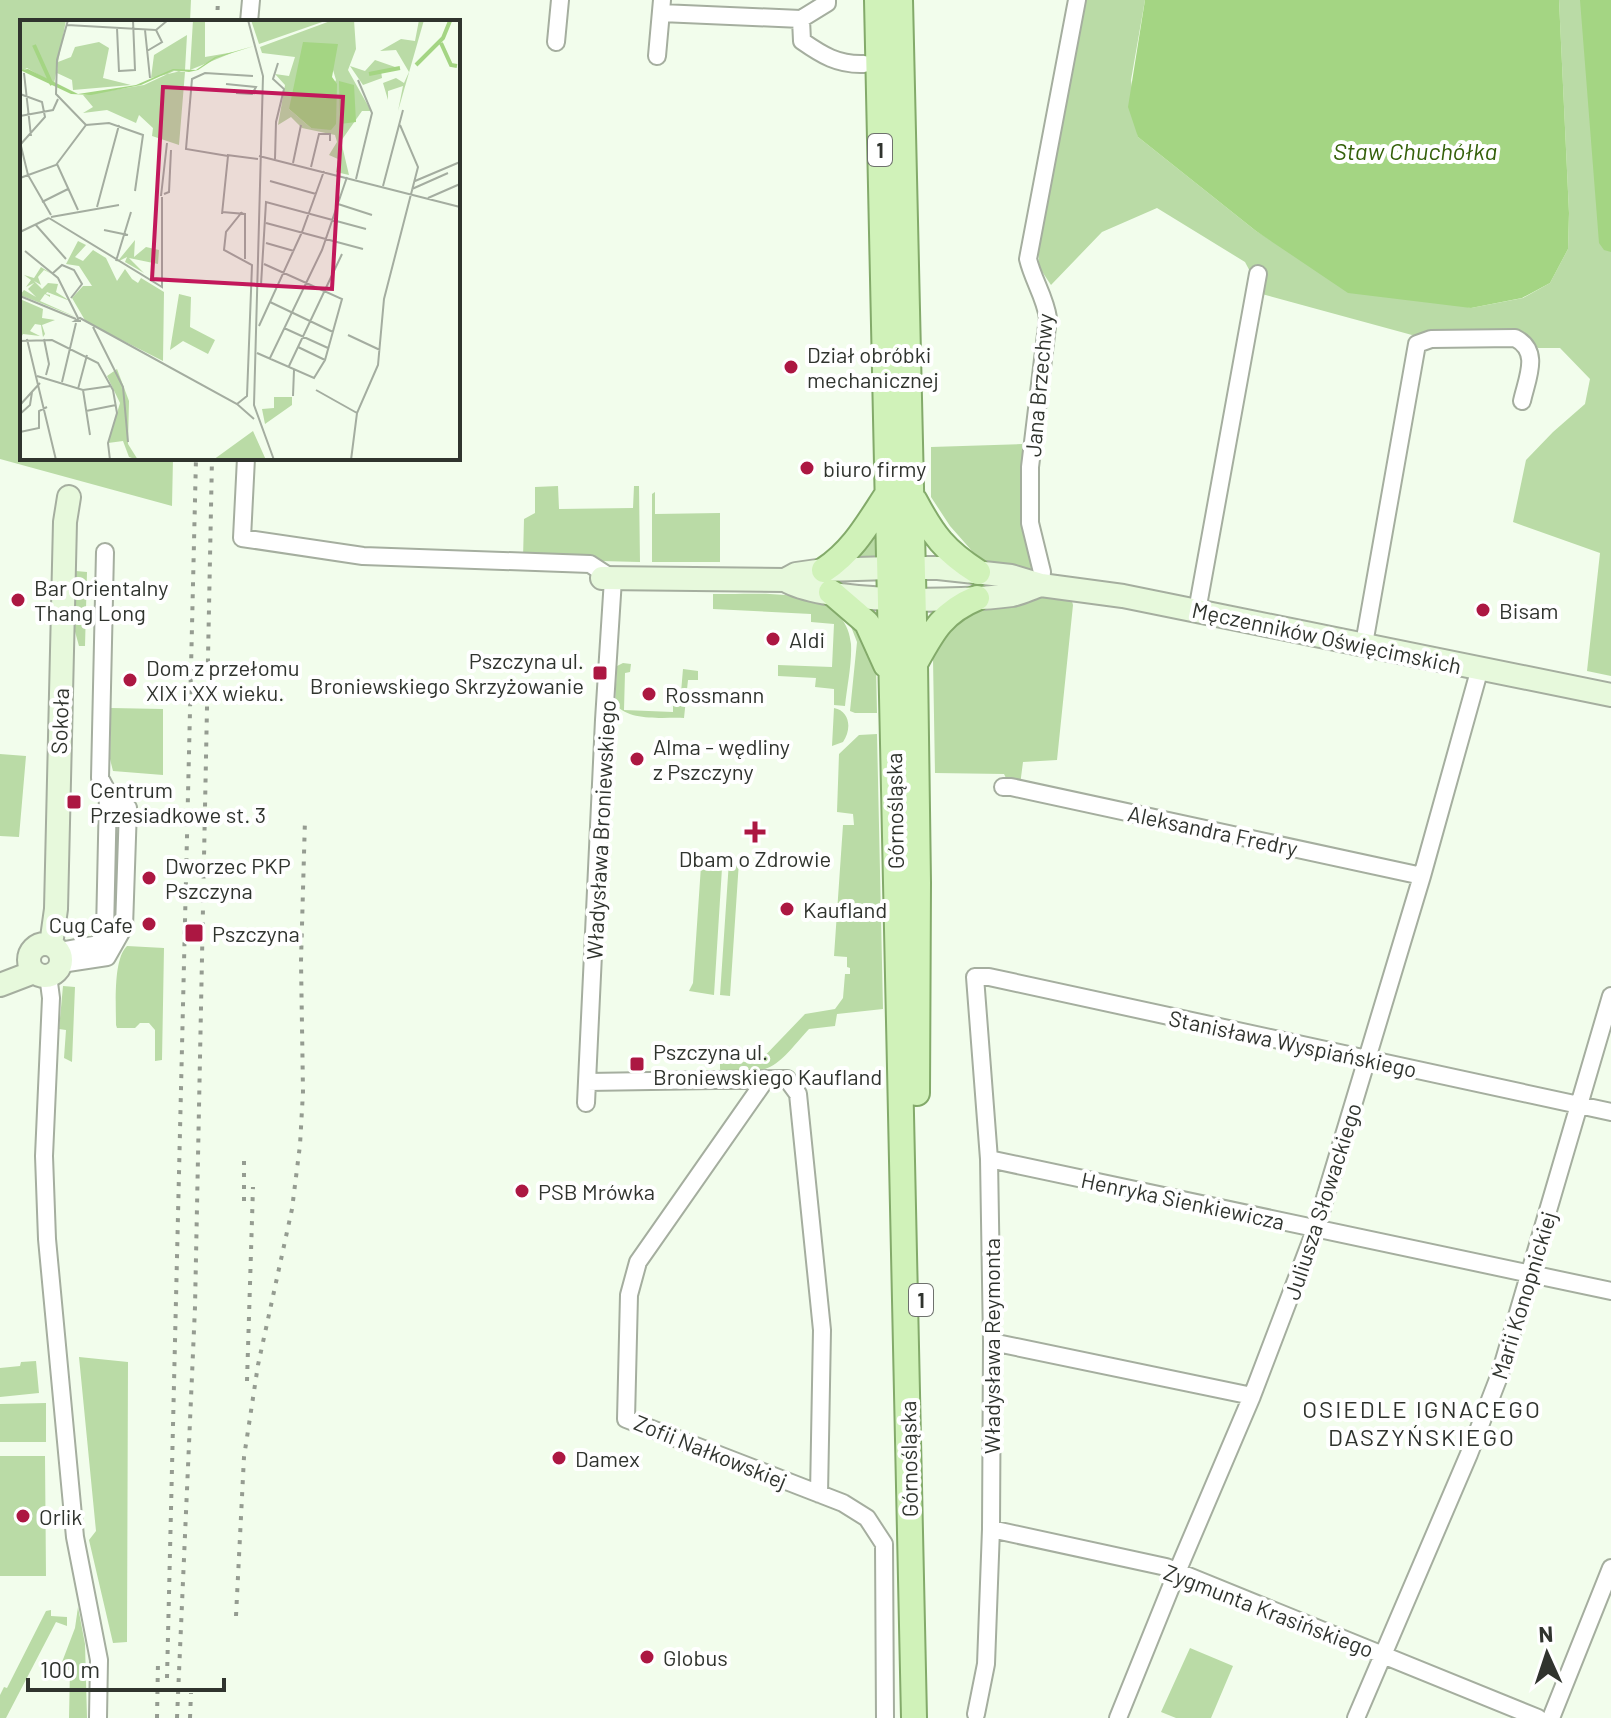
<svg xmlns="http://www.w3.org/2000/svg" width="1611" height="1718" font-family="Barlow,sans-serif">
  <rect width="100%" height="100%" fill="#f2fdec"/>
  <!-- green -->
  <path fill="#badba6" d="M0 0H191L190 22H22V458H173L172 506 0 459Z
    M1086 0H1145L1131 80 1138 137 1256 231 1297 256 1471 308 1523 298 1550 283 1568 249 1569 213 1559 0H1611V676L1587 671 1600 553 1513 522 1526 460 1553 432 1585 404 1590 379 1560 348H1538L1526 334 1505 330 1412 335 1262 294 1245 262 1157 208 1102 232 1051 285 1039 267 1038 248Z
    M1022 444 1024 499 1034 570 980 560 950 526 931 497V447Z
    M558 486 559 509 633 508 634 486H639L640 562 523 559 524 519 535 513V487Z
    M655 492V514L720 513V562H652V494Z
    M879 517 881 561 847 562Z
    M76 571 87 572 85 646H79L74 628Z
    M713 594C755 595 846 583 851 644 852 664 847 686 845 706L834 705V689L815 687 816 678 778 676V665L832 667 834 624 811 622V614L713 609Z
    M1051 596 1071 598 1073 605 1057 760 1023 762 1020 785 1007 780 1004 774 935 773 933 659C937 634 958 615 982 606 1000 599 1031 599 1051 596Z
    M839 609 857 620 876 666 877 713H855L850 711 857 642 850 624Z
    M623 663 631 664 630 672 625 673 624 710 673 712V704H680L683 669 698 671V680H688L684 718C662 717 630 722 615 704L617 666Z
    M111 708 163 709V775L113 771 110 759Z
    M834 708C850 711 852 729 843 742L832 746Z
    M877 734 883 1009 837 1014 835 1026 809 1029C775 1067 777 1071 724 1076L720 1069V1060L758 1063 805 1014 835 1009 843 998 845 974H850V968L847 967V957L834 956 843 825H854L853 814 837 812 839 754 859 735Z
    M0 754 26 756 19 837 0 836Z
    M729 861H739L730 996 720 995Z
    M701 866 722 868 714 995 689 991 693 983Z
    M127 946 164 948 162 1060 155 1061V1030L149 1023H140L135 1028H117L116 1025C116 1005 113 959 127 946Z
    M63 986 75 987 72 1062 64 1058 66 1030 59 1029Z
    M79 1357 128 1362 127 1642 113 1643 89 1540 96 1531Z
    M36 1361 39 1393 0 1397V1368L20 1366 21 1362Z
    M46 1403V1442H0V1404Z
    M0 1456H45L46 1576H0Z
    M78 1607 85 1644 87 1718H69L70 1670H59L75 1628Z
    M51 1610V1616L67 1617V1626L56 1622 6 1718H0V1695L4 1687 7 1688 46 1611Z
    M1190 1648 1233 1666 1211 1718H1176L1161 1712Z"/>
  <!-- water -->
  <path fill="#a4d583" d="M1145 0H1559L1569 213 1568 249 1550 283 1522 298 1471 308 1348 293 1256 231 1138 137 1128 107Z
    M1580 0H1611V252L1604 250 1599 243Z"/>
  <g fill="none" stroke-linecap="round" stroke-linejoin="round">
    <!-- street casing -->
    <g stroke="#a5ae9f" stroke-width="20">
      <path id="street" d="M661 13 801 19 827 3V0
        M801 19 802 41C822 55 838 65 864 64
        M249 22 251 0
        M556 42 560 0
        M657 56 662 0
        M246 458 242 538 363 556 590 564 613 579 604 720 586 1103
        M1041 585 1042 572 1030 523V467L1048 318C1045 297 1033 280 1028 259L1077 0
        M1197 611 1258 274
        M1364 644 1417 344 1431 339 1515 338C1541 351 1527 378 1522 401
        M1003 787H1011L1422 876
        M59 951 98 944 105 932 108 793 100 778 105 552
        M61 964 107 957 124 927 128 808 108 793
        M48 975 51 998 44 1156 47 1239 75 1537 99 1660 98 1718
        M766 1079 638 1262 629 1295 626 1419 843 1503 867 1518 884 1544 885 1718
        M587 1082 787 1079 798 1094 822 1330 819 1494
        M989 1159 1611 1291
        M992 1342 1252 1396
        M991 1529 1166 1567 1538 1718
        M976 1714 986 1664 991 1529 992 1342 989 1159 975 977H989L1611 1112
        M1118 1718 1177 1572 1252 1396 1316 1228 1422 876 1480 668
        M1356 1718 1469 1454 1500 1374 1611 996
        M1551 1718 1611 1568"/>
    </g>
    <!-- secondary casing -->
    <g stroke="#a5ae9f" stroke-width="26">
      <path id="secondary" d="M602 578 785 580 796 574 824 570 890 568H938L1011 576 1041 585 1123 596 1197 611 1611 695
        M785 580C825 604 963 602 1012 595 1022 593 1031 588 1041 585
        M29 960a16 16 0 1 1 32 0a16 16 0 1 1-32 0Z
        M51 945 56 909 65 522 69 497
        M0 985 34 972"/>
    </g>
    <!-- primary casing -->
    <g stroke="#83aa6a" stroke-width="28">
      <path id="primary" d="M877 0 914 1718
        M900 0 915 664 918 883 917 1093
        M915 501C933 535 945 551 978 572
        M824 570C854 550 868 523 888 493
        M831 592 867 623 886 665
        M916 662C933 631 943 612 977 598"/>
    </g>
    <!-- street -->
    <use href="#street" stroke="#fff" stroke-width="16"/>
    <!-- secondary -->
    <use href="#secondary" stroke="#e7f9dc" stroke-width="22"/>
    <!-- primary -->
    <use href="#primary" stroke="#d0f2b9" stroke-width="24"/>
    <!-- rail -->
    <path stroke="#959c91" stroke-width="4" stroke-dasharray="4 8" stroke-linecap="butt" d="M217 22 218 0
      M244 1201V1157
      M247 1381 253 1187
      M236 1616 244 1457 258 1365 292 1209 300 1145 303 1092 301 961 305 819
      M167 1678 196 458
      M157 1718 158 1662
      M177 1718 195 1307 212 458
      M190 1718 191 1693"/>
  </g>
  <!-- markers -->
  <g fill="#ac1742" stroke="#fff" stroke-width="3">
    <circle cx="791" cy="367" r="8"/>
    <circle cx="807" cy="468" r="8"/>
    <circle cx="18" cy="600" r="8"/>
    <circle cx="1483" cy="610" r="8"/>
    <circle cx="773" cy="639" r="8"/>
    <rect x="592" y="665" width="16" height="16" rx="4"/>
    <circle cx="130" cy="680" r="8"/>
    <circle cx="649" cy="694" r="8"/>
    <circle cx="637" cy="759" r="8"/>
    <rect x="66" y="794" width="16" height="16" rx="4"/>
    <path d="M751 820h8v8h8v8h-8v8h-8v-8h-8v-8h8z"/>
    <circle cx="149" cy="878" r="8"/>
    <circle cx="787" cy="909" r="8"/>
    <circle cx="149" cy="924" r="8"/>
    <rect x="184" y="923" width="20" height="20" rx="4"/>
    <rect x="629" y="1056" width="16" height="16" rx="4"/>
    <circle cx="522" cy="1191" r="8"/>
    <circle cx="559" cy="1458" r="8"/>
    <circle cx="23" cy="1516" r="8"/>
    <circle cx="647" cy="1657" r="8"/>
  </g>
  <g text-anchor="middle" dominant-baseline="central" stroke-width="8" stroke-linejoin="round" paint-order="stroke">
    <!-- shield labels -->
    <g fill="#fff" stroke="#6e716d" stroke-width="2">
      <rect x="868" y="134" width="24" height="32" rx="6"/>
      <rect x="909" y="1284" width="24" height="32" rx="6"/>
    </g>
    <g font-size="20" font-weight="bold" fill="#30342e">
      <text x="880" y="150">1</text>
      <text x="921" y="1300">1</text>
    </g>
    <!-- poi labels -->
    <g font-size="22" fill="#30342e" stroke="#fff" text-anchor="start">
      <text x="807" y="354">Dział obróbki<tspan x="807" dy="25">mechanicznej</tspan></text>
      <text x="823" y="468">biuro firmy</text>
      <text x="34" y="587">Bar Orientalny<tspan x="34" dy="25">Thang Long</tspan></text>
      <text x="1499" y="610">Bisam</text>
      <text x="789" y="639">Aldi</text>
      <text x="584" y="660" text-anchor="end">Pszczyna ul.<tspan x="584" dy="25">Broniewskiego Skrzyżowanie</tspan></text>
      <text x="146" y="667">Dom z przełomu<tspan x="146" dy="25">XIX i XX wieku.</tspan></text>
      <text x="665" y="694">Rossmann</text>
      <text x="653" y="746">Alma - wędliny<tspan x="653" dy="25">z Pszczyny</tspan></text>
      <text x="90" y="789">Centrum<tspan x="90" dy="25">Przesiadkowe st. 3</tspan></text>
      <text x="755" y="858" text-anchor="middle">Dbam o Zdrowie</text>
      <text x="165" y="865">Dworzec PKP<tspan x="165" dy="25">Pszczyna</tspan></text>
      <text x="803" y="909">Kaufland</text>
      <text x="133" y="924" text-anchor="end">Cug Cafe</text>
      <text x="212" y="933">Pszczyna</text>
      <text x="653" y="1051">Pszczyna ul.<tspan x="653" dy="25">Broniewskiego Kaufland</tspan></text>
      <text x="538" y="1191">PSB Mrówka</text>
      <text x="575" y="1458">Damex</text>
      <text x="39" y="1516">Orlik</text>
      <text x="663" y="1657">Globus</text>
    </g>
    <!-- street labels -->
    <g font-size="22" fill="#30342e" stroke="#fff">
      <text transform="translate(1038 385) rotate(-85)">Jana Brzechwy</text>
      <text transform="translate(1327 637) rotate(12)">Męczenników Oświęcimskich</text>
      <text transform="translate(59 721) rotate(-88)">Sokoła</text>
      <text transform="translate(894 811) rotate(-91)">Górnośląska</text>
      <text transform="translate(600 830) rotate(-87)">Władysława Broniewskiego</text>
      <text transform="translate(1213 830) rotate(12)">Aleksandra Fredry</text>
      <text transform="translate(1293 1043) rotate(12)">Stanisława Wyspiańskiego</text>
      <text transform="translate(1183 1200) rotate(12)">Henryka Sienkiewicza</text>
      <text transform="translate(1322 1201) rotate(-72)">Juliusza Słowackiego</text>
      <text transform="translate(1523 1295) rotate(-73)">Marii Konopnickiej</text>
      <text transform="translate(991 1346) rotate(-90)">Władysława Reymonta</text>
      <text transform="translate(711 1451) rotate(22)">Zofii Nałkowskiej</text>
      <text transform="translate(908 1459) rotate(-91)">Górnośląska</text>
      <text transform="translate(1269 1610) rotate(21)">Zygmunta Krasińskiego</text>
    </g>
    <!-- water labels -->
    <g font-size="24" font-style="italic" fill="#35610b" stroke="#fff">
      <text x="1415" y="150">Staw Chuchółka</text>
    </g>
    <!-- neighbourhood labels -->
    <g font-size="24" letter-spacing="2" fill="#30342e" stroke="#fff">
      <text x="1422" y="1408">OSIEDLE IGNACEGO<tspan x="1422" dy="28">DASZYŃSKIEGO</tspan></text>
    </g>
  </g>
  <!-- overview -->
  <g transform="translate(20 20)">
    <rect width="440" height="440" fill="#f2fdec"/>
    <path d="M0 0H46L34 64 7 48 0 52ZM173 0H185V37L214 32 170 50ZM231 0H308L239 24ZM313 0H334L336 29 328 50 351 91H342L321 121 329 155 316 152 318 139 309 135 317 122 315 115 282 108 271 97 258 105 265 65 255 54 269 56 275 37 242 33 240 27ZM313 50 316 60 291 108 269 89ZM399 0H404L378 91 383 66 368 71V80L363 63 376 58 384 63 389 52 376 30 360 31 381 19 395 21ZM167 15 165 50 131 58 134 35ZM79 22 89 28 83 58 111 65 53 70 52 60 37 53 38 42 51 37 55 27ZM355 40 378 48 361 51 362 58 343 65 330 46 345 51ZM154 51 165 52 159 125 132 116 133 108 119 95 116 103 87 90 63 93 73 87 63 75 124 65ZM115 220 114 237 126 227 139 230 138 244 109 238 124 253 105 242 107 237 97 242ZM58 221 66 225 55 237 63 241 73 230 86 238 97 261 105 249 112 259 118 263 121 258 144 272 143 341 66 302 52 278 63 266H72L59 246 46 244ZM21 247 32 254 24 250 18 257 21 265 14 261 22 269 28 263 38 264 36 272 50 281 27 272 26 274 30 275V277L25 274 20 281 56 297 0 275 4 270 16 277 8 269 14 263 6 267 11 260 4 255 14 258ZM159 274 171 277 170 307 195 320 188 334 163 321 150 330ZM0 279 23 289 22 298 35 300 22 305 25 314 23 317 21 305 15 304 10 311 20 316 3 314 0 319ZM97 349 109 381 108 424 118 440 109 437 103 421 88 423 100 383 87 356ZM254 377H272V385L245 404 242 389 254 388ZM233 411 246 440H193Z" fill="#badba6" fill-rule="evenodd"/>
    <path d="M283 22 318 24 312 57 317 64 316 104 311 110 291 108 269 89ZM234 26 196 38 178 50 169 52 154 50 121 65 71 75 51 74 0 50 8 49 58 74 116 65 153 49 176 50 195 37ZM319 61 334 65 336 102 320 104Z" fill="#a4d583"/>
    <path fill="none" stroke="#a4d583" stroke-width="4" d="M421 23 431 45 437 46M14 25 32 65M396 45 423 18 430 1M349 54 380 48"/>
    <path fill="none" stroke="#a4ada0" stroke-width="2" d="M48 0 37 40 36 74 66 105M228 0 243 56 234 385 254 440M47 5 136 10 148 0M97 8 99 52M125 10 130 58M127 31 142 22 136 10M99 51 115 50 113 0M4 53 11 116M206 64 236 67 232 74 216 73M0 74 22 82 25 97 0 125M0 96 33 90 38 79M0 122 8 155 31 195M207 135 238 139M208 136 166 129 172 59 185 53 233 56M239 136 440 187M255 139 256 102 264 69 253 59 258 43M273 143 281 105M37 144 58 190M291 147 299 114H310V121M0 158 36 145 66 105 89 103 123 115 115 171M336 159 352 93 338 60M250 161 296 174M395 161 440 142M363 166 383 90M392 169 428 153M144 174 149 172 151 130M141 176 147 123M408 178 440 164M22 182 48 169M318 184 352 195M77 187 99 105M202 192 225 194V239M202 194 208 136M31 197 99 185M29 198 142 267V177M246 203 343 229M15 204 46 239M84 210 108 215M0 212 29 198M246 223 274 231M5 231 38 258 58 298M96 241 111 192M33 253 42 245 54 250 62 264 51 278M241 265 246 182 346 209M0 276 56 299M250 282 313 312M61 301H55L60 298 217 384 234 399M239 306 282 212 304 151M73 307 103 367 108 422M264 308 308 328M328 315 360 330M7 319 36 440M24 319 29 344 26 355M0 321 32 320 78 343 93 370 97 393 88 423 90 440M278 327 305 340M237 333 294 358 305 340 322 279 244 244M250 338 302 230 327 157M269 346 322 234M17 356 63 370 91 366M42 362 56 303M58 369 67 335M63 370 70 415M296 370 337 393M273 376 274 350M217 384 227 376 232 245 204 230 206 212 222 192M0 385 20 363M66 391 96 385M0 394 10 385 12 372M0 412 19 408V391L27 387M331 440 337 393 358 345 364 279 398 147 380 105"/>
    <path fill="#c2185b" fill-opacity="0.15" stroke="#c2185b" stroke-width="4" d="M143 67 323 77 312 269 132 259Z"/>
    <rect width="440" height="440" fill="none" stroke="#30342e" stroke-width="4"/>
  </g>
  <!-- north arrow -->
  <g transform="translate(1547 1654) rotate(357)" stroke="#ffffff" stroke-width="6" paint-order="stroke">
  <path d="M0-6L14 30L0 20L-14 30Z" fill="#30342e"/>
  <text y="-12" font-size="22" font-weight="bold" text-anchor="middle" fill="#30342e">N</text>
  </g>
  <!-- scale -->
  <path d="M28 1678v12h196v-12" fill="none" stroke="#30342e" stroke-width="4"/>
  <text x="40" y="1678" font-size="24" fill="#30342e" stroke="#ffffff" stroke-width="6" paint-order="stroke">100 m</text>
</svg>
